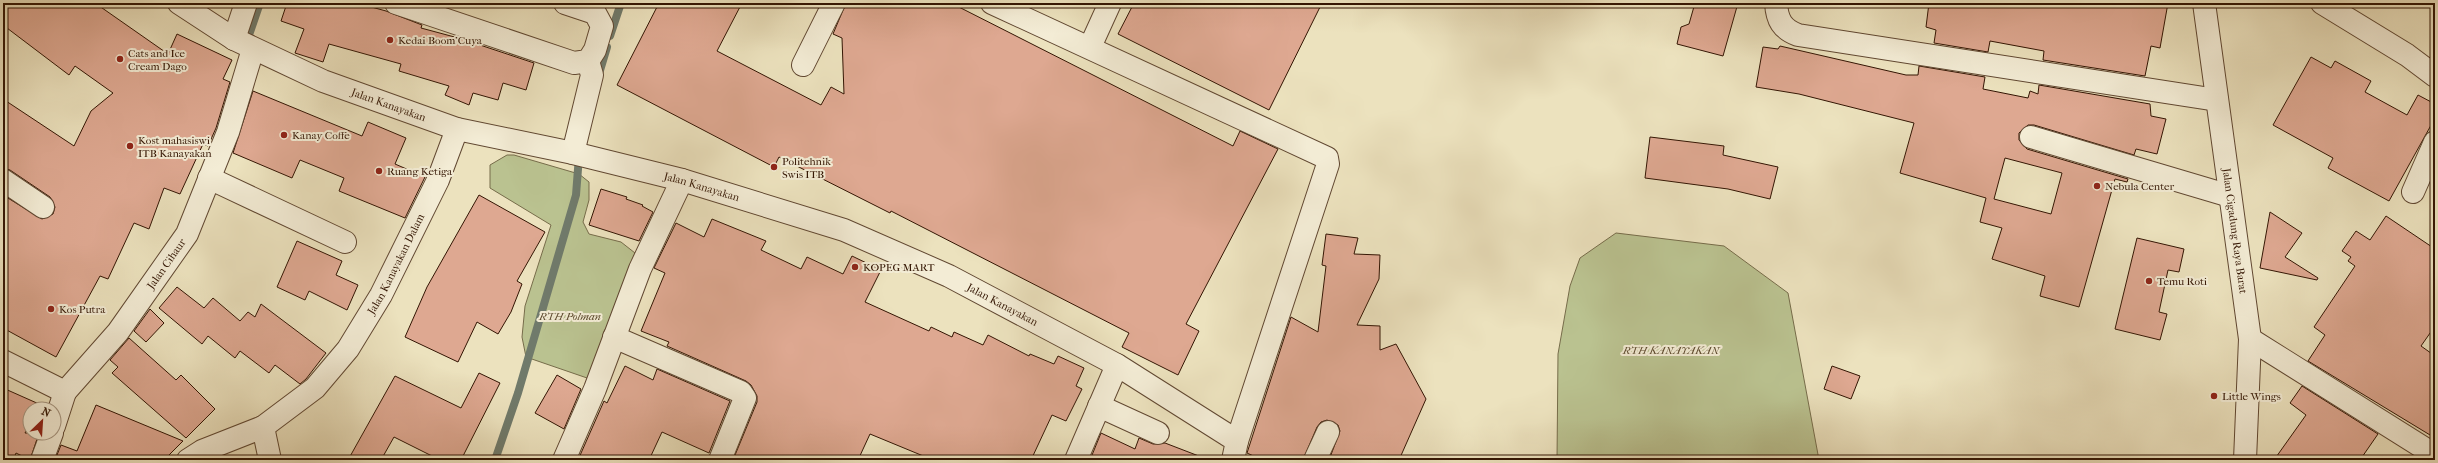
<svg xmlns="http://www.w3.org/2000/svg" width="2438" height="463" font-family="'IM FELL French Canon',serif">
  <rect width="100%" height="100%" fill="#ece2be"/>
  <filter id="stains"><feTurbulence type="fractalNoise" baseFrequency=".005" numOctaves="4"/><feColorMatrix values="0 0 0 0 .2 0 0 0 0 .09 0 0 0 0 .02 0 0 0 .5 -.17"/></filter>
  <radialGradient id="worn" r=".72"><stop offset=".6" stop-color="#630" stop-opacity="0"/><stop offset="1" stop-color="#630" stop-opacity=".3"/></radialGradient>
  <!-- green -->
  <path fill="#bac290" stroke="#766c4a" d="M507 155H514L579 174 589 182V200L583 222 589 234 621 242 635 253 623 294 590 379 526 357 522 337 525 306 551 225 490 188V165Z
    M1616 233 1724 246 1788 293 1819 460H1557L1558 354 1570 286 1580 258Z"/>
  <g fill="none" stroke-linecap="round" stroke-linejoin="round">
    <!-- stream -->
    <path stroke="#707a6b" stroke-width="8" d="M249 35 260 3
      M610 36 621 3
      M598 77 607 47
      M495 460 518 393 576 195 579 156"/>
  </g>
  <!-- building -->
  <path fill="#dea891" stroke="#331503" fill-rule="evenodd" d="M3 3H95L168 54 177 34 232 60 223 79 230 82 216 128 208 146 203 144 180 194 164 188 149 229 134 223 108 279 100 276 56 357 3 328V195L42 219 53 214 55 207 50 197 10 170 3 168V99L74 146 91 111 113 93 75 66 69 75 3 25Z
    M287 3H357L386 11 422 25 421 28 462 39 534 63 526 90 503 83 498 100 473 93 469 105 445 95 449 86 399 71 401 64 329 44 323 62 295 53 304 29 281 21Z
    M659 3H742L717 51 821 105 831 87 844 94 842 38 833 34 846 3H951L1233 146 1240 131 1278 149 1186 324 1199 331 1178 375 1122 347 1129 333 891 211 890 213 779 157 774 167 617 85Z
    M1134 3H1322L1269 110 1118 34Z
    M1695 3H1738L1723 56 1677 44 1681 27 1689 24Z
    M1929 3H2168L2160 48 2151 46 2145 76 2043 60 2044 51 1990 41 1988 52 1934 43 1936 30 1926 27Z
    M1780 46 1906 75H1918L1919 66 1985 77 1983 89 2028 98 2030 91 2038 94 2039 85 2150 104 2151 116 2166 119 2157 154 2136 149 2134 155 2034 125H2028L2019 133V140L2027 149 2128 179 2127 182 2115 179 2079 307 2040 296 2045 276 1992 259 2002 228 1980 222 1986 198 1900 173 1914 123 1799 94 1756 87 1763 47 1778 49ZM2005 158 2062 173 2051 214 1994 199Z
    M2311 57 2331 68 2335 61 2371 81 2365 92 2407 115 2418 95 2435 104V118L2389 201 2328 168 2333 158 2273 125Z
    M253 91 362 136 368 122 406 138 395 164 425 177 405 218 339 191 344 178 300 160 292 178 233 153Z
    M1650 137 1724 146 1723 155 1778 167 1770 199 1728 189 1645 178Z
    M601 189 627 197 626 199 643 205 642 206 653 212 639 241 589 225Z
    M479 195 545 232 517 281 522 284 511 312 498 334 477 322 458 362 405 337 427 287Z
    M2270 212 2302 233 2285 257 2318 278 2317 280 2260 268Z
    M2386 216 2435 249V326L2421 346 2435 356V438L2308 361 2325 335 2314 327 2355 266 2348 261 2351 257 2342 251 2356 231 2370 240Z
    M712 219 766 241 761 250 801 269 807 257 843 274 852 256 881 270 865 302 929 331 931 327 952 337 954 332 983 345 988 335 1029 356 1030 354 1054 364 1058 356 1084 368 1076 386 1082 389 1066 421 1052 415 1031 460H933L870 434 858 460H733L757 402V396L751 385 746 381 667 346 669 342 641 331 665 273 654 268 676 223 704 237Z
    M1326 234 1358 238 1354 254 1380 255 1379 279 1357 325 1380 326V350L1396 344 1426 399 1399 460H1329L1340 431 1338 425 1327 420 1321 422 1317 427 1303 460H1262L1247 453 1291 317 1318 332 1326 266 1322 265Z
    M2137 238 2184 249 2179 272 2168 270 2159 312 2167 314 2160 340 2115 329Z
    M297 241 342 261 336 275 358 285 347 310 309 291 305 300 277 287Z
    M177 287 204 308 213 298 240 321 248 312 255 317 261 304 326 353 306 379 300 384 275 365 269 373 240 351 235 358 208 336 202 344 159 308Z
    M150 309 164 323 146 342 134 331Z
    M129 338 176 380 181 375 215 409 186 438 112 373 118 367 110 360Z
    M625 366 653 380 657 369 730 401 709 453 662 432 649 460H578L604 401 607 403Z
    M1832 366 1860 376 1851 399 1824 389Z
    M479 373 500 383 461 460H440L394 437 381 460H348L395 376 461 408Z
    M557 375 581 389 564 429 535 413Z
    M2302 386 2378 434 2360 460H2274L2306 415 2290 403Z
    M3 388 39 404 36 409H30V423L25 433H39L30 460 16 453 13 460H3Z
    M96 405 183 441 164 460H55L61 445 77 451Z
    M1101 433 1135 449 1139 438 1153 444 1165 443 1204 458 1203 460H1090Z"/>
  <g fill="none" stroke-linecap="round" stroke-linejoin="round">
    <!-- minor casing -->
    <g stroke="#614832" stroke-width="24">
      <g id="minor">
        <path id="s1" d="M179 3 234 39 323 81 457 129 573 153 682 180 844 230 949 276 1117 365 1237 441 1233 460"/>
        <path d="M396 3 574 63 588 61 595 50 602 26 595 13 565 3"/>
        <path d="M992 3 1327 158 1328 164 1237 441"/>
        <path d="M1776 3C1777 20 1782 29 1798 35L2217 100"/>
        <path d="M2322 3 2407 55 2435 76"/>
        <path d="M234 39 246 3"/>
        <path d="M1090 47 1110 3"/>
        <path d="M803 65 834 3"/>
        <path d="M2031 137 2230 196"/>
        <path d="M573 153 592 75 588 61"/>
        <path d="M209 178 345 242"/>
        <path d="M3 180 43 207"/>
        <path d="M2413 192 2435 142"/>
        <path d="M614 337 741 392 745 398 720 460"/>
        <path d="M2250 339 2435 455"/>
        <path id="s2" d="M3 361 65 392 118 332 187 234 228 132 253 49"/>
        <path d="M1099 406 1158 433"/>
        <path d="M54 426 65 392"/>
        <path d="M263 427 270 460"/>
        <path d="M42 460 52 433"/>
        <path id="s3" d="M188 460 202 451 263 427 315 388 348 349 381 295 438 180 457 129"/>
        <path d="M564 460 595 389 640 269 682 180"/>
        <path d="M1076 460 1117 365"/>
        <path d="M1315 460 1328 432"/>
      </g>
    </g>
    <!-- tertiary casing -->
    <g stroke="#614832" stroke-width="24">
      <g id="tertiary">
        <path id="s4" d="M2204 3 2250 339 2245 460"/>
      </g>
    </g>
    <!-- minor -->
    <use href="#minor" stroke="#f3ecd5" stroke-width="22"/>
    <!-- tertiary -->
    <use href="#tertiary" stroke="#f3ecd5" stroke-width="22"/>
  </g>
  <!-- markers -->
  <g fill="#8f2418" stroke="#f3ecd5" stroke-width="1.5">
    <circle cx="390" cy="40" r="4"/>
    <circle cx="120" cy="59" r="4"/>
    <circle cx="284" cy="135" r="4"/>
    <circle cx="130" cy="146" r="4"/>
    <circle cx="774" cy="167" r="4"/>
    <circle cx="379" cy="171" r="4"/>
    <circle cx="2097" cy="186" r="4"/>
    <circle cx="855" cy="267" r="4"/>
    <circle cx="2149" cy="281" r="4"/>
    <circle cx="51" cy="309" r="4"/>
    <circle cx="2214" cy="396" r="4"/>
  </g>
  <g text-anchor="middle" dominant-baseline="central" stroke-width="4" stroke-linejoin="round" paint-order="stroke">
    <!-- poi labels -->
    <g font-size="11" fill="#331503" stroke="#f3ecd5" text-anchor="start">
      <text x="398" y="40">Kedai Boom'Cuya</text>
      <text x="128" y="53">Cats and Ice<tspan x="128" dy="13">Cream Dago</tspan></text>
      <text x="292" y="135">Kanay Coffe</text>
      <text x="138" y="140">Kost mahasiswi<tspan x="138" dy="13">ITB Kanayakan</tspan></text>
      <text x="782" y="161">Politehnik<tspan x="782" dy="13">Swis ITB</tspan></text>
      <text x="387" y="171">Ruang Ketiga</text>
      <text x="2105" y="186">Nebula Center</text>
      <text x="863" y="267">KOPEG MART</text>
      <text x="2157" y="281">Temu Roti</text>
      <text x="59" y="309">Kos Putra</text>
      <text x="2222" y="396">Little Wings</text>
    </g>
    <!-- street labels -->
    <g font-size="11" fill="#331503" stroke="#f3ecd5">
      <text stroke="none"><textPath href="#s1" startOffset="234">Jalan Kanayakan</textPath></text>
      <text stroke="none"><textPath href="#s1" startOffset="558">Jalan Kanayakan</textPath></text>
      <text stroke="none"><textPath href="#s4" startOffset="230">Jalan Cigadung Raya Barat</textPath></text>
      <text stroke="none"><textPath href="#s2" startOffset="233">Jalan Cihaur</textPath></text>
      <text stroke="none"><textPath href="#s3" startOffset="296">Jalan Kanayakan Dalam</textPath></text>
      <text stroke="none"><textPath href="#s1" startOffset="882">Jalan Kanayakan</textPath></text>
    </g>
    <!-- park labels -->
    <g font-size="11" font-style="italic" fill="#5c492d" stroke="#f3ecd5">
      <text x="570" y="316">RTH Polman</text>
      <text x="1671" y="350">RTH KANAYAKAN</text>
    </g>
  </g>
  <!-- margin -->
  <rect width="2438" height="463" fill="none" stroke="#ece2be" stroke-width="16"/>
  <rect x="4" y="4" width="2430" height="455" fill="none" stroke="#331503" stroke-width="2"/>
  <rect x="8" y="8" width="2422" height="447" fill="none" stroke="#331503"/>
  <!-- north arrow -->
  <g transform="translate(42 421) rotate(25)"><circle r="19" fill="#f3ecd5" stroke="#a69681"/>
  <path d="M0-3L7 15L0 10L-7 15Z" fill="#8f2418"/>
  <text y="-6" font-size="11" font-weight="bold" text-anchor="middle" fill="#331503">N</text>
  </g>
  <rect width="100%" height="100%" filter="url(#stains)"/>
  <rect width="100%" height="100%" fill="url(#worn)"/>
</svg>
